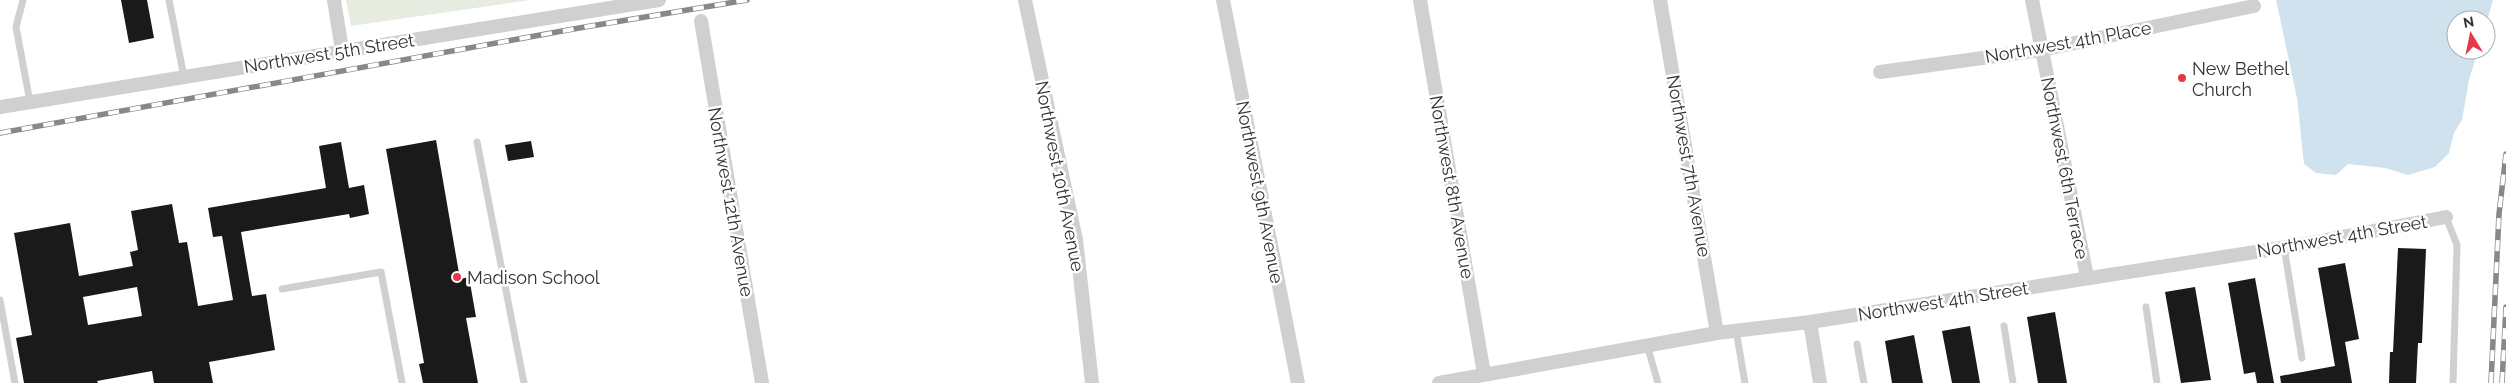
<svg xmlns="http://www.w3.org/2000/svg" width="2506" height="383" font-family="Raleway,sans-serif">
  <rect width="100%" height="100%" fill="#fff"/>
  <!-- green -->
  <path fill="#e6ecdf" d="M346 0H531L351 26Z"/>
  <!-- water -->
  <path fill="#cfe2ee" d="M2276 0H2493L2486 24V20H2456V50H2478L2469 80 2462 120 2454 133 2449 153 2435 167 2408 175 2385 168 2348 164 2336 175 2316 173 2304 164 2297 98Z"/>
  <!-- building -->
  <path fill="#1a1a1a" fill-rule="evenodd" d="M121 0H147L154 38 129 43Z
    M436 140 460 279 469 277 476 317 466 318 478 383H423L419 364 424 363 386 149Z
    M531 141 534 157 508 161 505 145Z
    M341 142 349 188 364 185 369 214 350 218 349 214 241 232 252 296 266 294 275 350 209 362 213 383H154L152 371 97 381 98 383H24L16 338 32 335 14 233 70 223 79 276 133 266 130 252 138 250 131 211 172 204 179 243 187 242 198 306 233 300 222 236 213 237 208 208 326 188 319 146ZM137 287 142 316 88 325 83 297Z
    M2398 248 2426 249 2422 343H2418L2416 383H2389L2390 352H2393Z
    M2345 263 2359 339 2345 342 2352 383H2281L2280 376 2335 366 2318 268Z
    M2255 278 2274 383H2257L2255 372 2244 374 2228 283Z
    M2195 287 2211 380 2181 383 2165 292Z
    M2055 312 2067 383H2038L2027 317Z
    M1970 326 1980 383H1952L1942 331Z
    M1914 335 1923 383H1892L1885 341Z"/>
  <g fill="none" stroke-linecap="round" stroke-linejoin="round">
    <!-- lane -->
    <path stroke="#d0d0d0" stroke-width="7" d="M23 0 16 27 30 102
      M169 0 184 77
      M477 142 524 383
      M2446 217 2457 245 2453 383
      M2284 247 2302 358
      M282 289 381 272 402 383
      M0 300 15 383
      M2146 307 2157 383
      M2004 326 2013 383
      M1736 330 1745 383
      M1857 344 1864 383
      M1647 345 1658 383"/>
    <!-- street -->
    <path stroke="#d0d0d0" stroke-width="14" d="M334 0 342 50
      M1025 0 1076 240 1092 383
      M1223 0 1298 383
      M1420 0 1484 374
      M1660 0 1717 333
      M2032 0 2087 277
      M701 21 762 383
      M1880 72 2041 50 2254 6
      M0 107 659 0
      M1810 322 1820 383
      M1439 383 1717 333 1810 322 2300 245 2446 217"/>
    <!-- rail casing -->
    <g stroke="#888" stroke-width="5.5">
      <path id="rail" d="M0 133 579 28 747 0
        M2491 383 2499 214 2506 154
        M2502 383 2506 307"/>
    </g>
    <!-- rail -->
    <use href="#rail" stroke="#fff" stroke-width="4" stroke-dasharray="11" stroke-linecap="butt"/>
  </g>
  <!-- markers -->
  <g fill="#e63946" stroke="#fff" stroke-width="2">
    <circle cx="2182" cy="78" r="5"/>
    <circle cx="457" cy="277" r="5"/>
  </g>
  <g text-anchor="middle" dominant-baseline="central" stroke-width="5" stroke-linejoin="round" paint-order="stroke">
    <!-- street labels -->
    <g font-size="18" fill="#333" stroke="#fff">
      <text transform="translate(2068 42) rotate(-10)">Northwest 4th Place</text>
      <text transform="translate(329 53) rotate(-9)">Northwest 5th Street</text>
      <text transform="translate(1689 166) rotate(80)">Northwest 7th Avenue</text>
      <text transform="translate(2065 168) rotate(79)">Northwest 6th Terrace</text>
      <text transform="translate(1060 176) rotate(79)">Northwest 10th Avenue</text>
      <text transform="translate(1452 187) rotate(80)">Northwest 8th Avenue</text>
      <text transform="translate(1260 192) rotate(79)">Northwest 9th Avenue</text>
      <text transform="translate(731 202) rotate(80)">Northwest 12th Avenue</text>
      <text transform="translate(2342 236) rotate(-10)">Northwest 4th Street</text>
      <text transform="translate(1943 301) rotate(-9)">Northwest 4th Street</text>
    </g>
    <!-- poi labels -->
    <g font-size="18" fill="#333" stroke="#fff" text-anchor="start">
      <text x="2192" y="68">New Bethel<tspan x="2192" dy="21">Church</tspan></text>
      <text x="467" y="277">Madison School</text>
    </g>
  </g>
  <!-- north arrow -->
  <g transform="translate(2471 35) rotate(350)"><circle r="24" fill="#ffffff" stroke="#adadad"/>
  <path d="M0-4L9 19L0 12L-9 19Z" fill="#e63946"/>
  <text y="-8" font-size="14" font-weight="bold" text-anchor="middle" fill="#333333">N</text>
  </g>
</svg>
